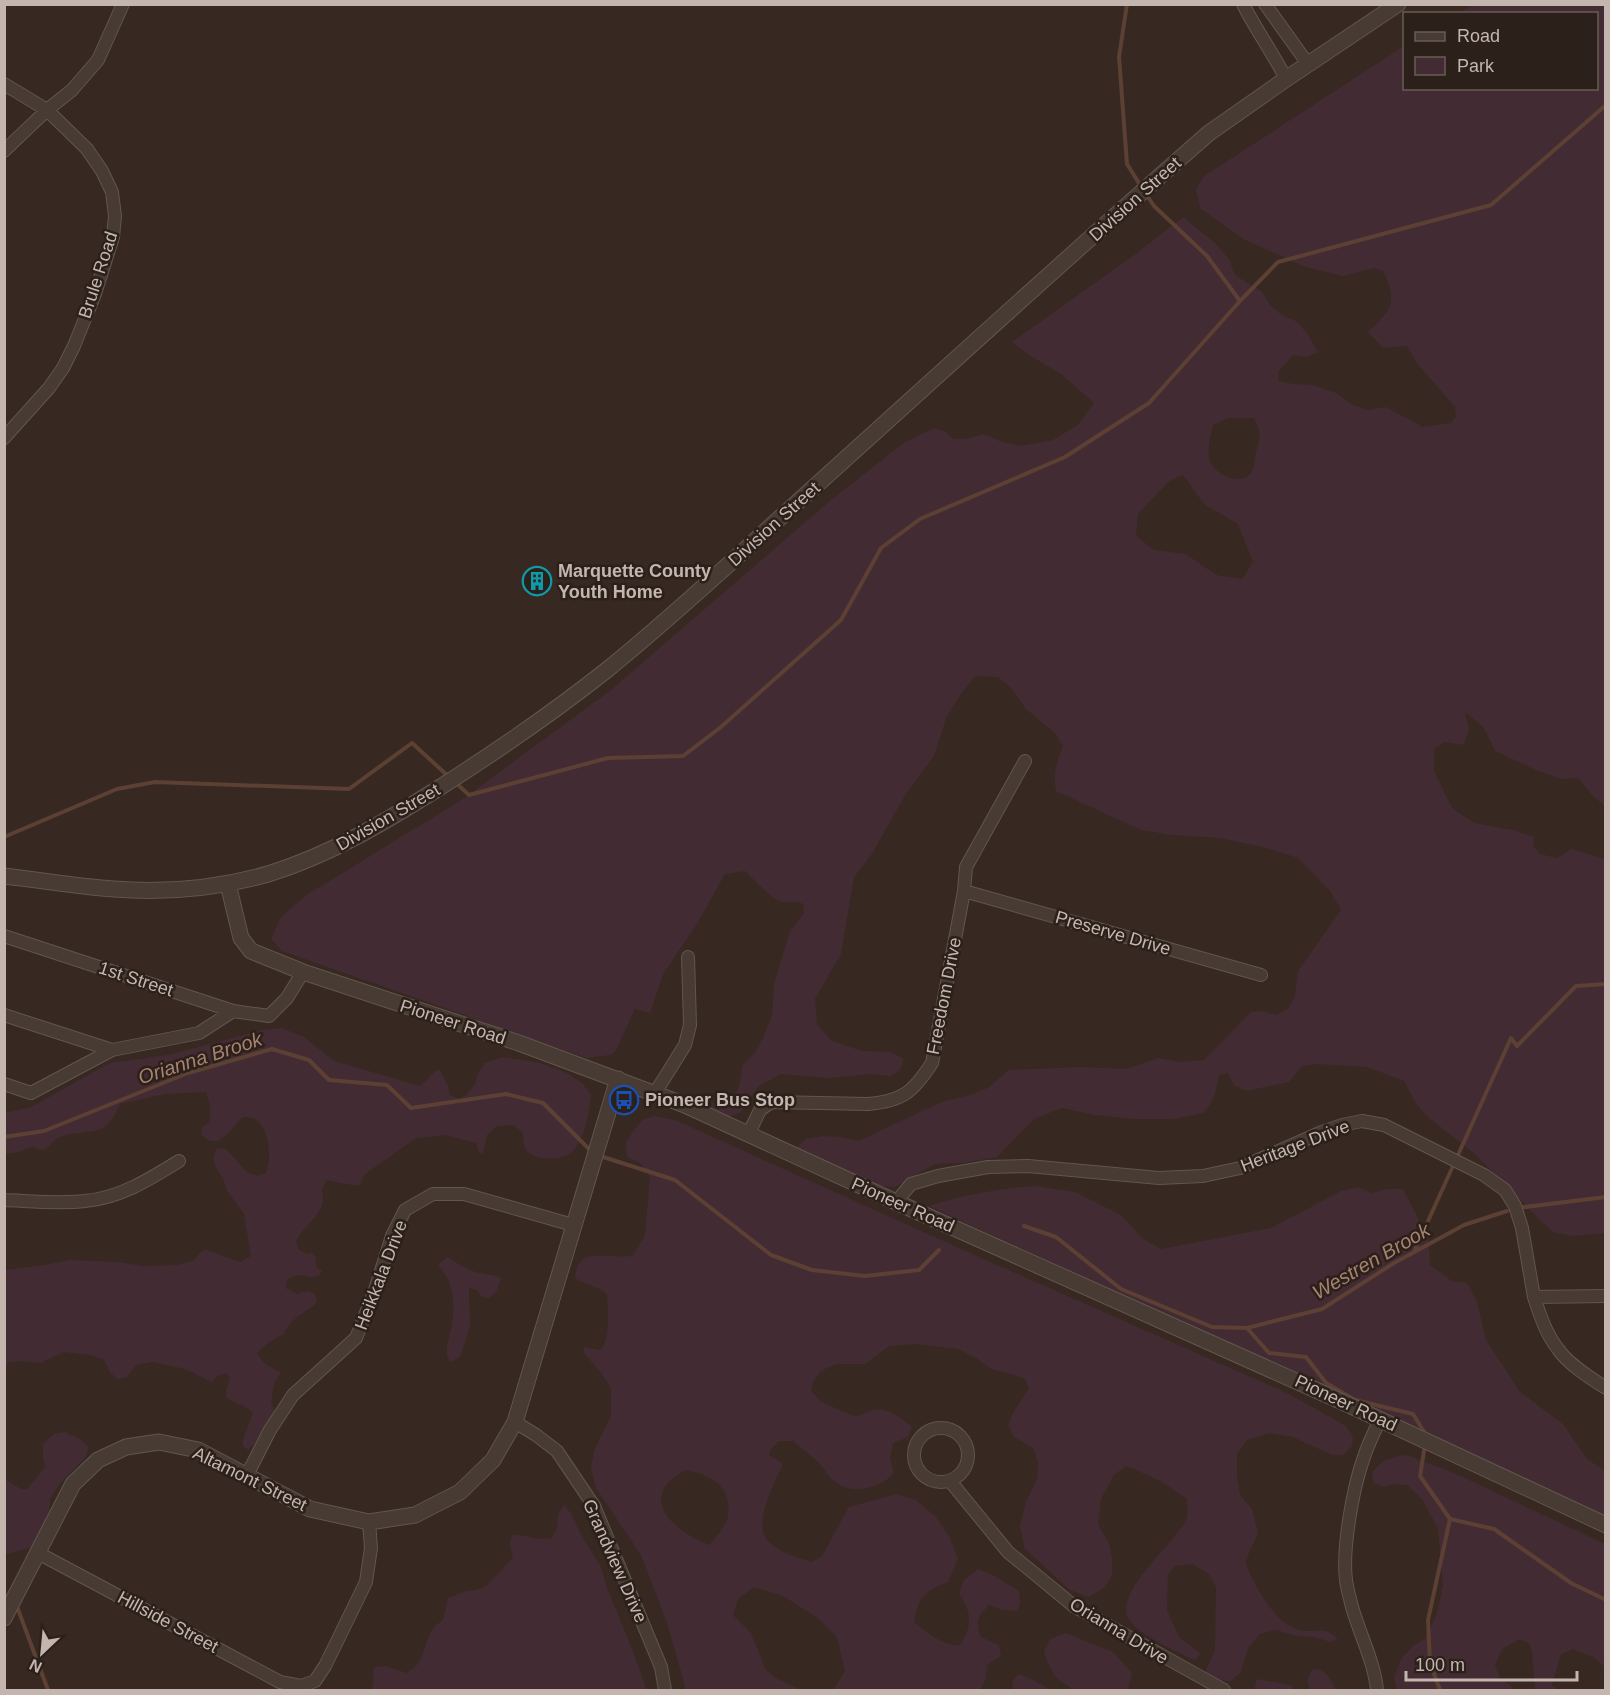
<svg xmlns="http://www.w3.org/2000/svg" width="1610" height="1695" font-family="Helvetica,sans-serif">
  <rect width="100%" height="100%" fill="#372821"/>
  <!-- green -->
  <path fill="#432b33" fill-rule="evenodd" d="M1473 5H1605V806L1594 797 1578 778 1562 779 1536 770 1495 751 1484 728 1465 712 1469 730 1463 745 1444 742 1434 749V771L1452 808 1474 823 1513 830 1534 837 1533 845 1540 854 1557 858 1572 849 1605 859V1233L1573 1236 1553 1232 1538 1218 1475 1154 1429 1118 1417 1105 1404 1081 1367 1067 1317 1064 1302 1066 1289 1082 1246 1091 1234 1085 1228 1073 1219 1075 1215 1094 1210 1105 1203 1113 1174 1119H1135L1095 1115 1062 1108 1034 1119 997 1157 962 1163 935 1164 895 1187 880 1186 800 1152 798 1146 806 1139 823 1136 839 1137 859 1141 941 1102 971 1095 989 1087 1009 1070 1080 1067 1126 1069 1159 1058 1180 1062 1204 1060 1251 1012 1260 1011 1276 1015 1288 1009 1295 996 1298 971 1341 910 1330 891 1298 858 1267 848 1220 838 1172 835 1141 830 1056 791C1053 773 1056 763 1063 746L1055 733 1026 709 1012 689 998 677 975 676 961 694 947 716 934 756 905 795 872 854 854 877 841 954 815 999 817 1024 832 1041 862 1051 891 1052 904 1059 900 1070 890 1076 871 1074 830 1078 780 1074 758 1087 741 1112 729 1117 715 1114 711 1108 713 1102 728 1103C739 1091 741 1082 742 1066L755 1053 763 1038 772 1015 774 984 790 931 804 913 803 904C794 899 788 904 779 901 771 898 752 878 745 871L725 874 695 927 663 974 650 1013 635 1009 616 1050 611 1055 587 1058 282 951 271 939 281 917 305 896 463 799 611 690 831 500 905 442 935 428 946 432 953 439H966L984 434 1002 442 1021 446 1053 440 1078 425 1094 403 1061 374 1026 353 1012 342 1133 256 1183 217 1216 244 1229 259 1235 275 1262 292 1270 305 1283 316 1296 321 1306 332 1318 352 1307 357 1293 355 1278 372V381L1293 384 1313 385 1336 393 1353 405 1368 410 1386 407 1423 427 1451 423 1456 417 1455 407 1417 363 1407 346 1383 348 1368 332C1392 310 1398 301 1383 271L1374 268 1343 276 1306 267 1245 240 1200 208 1196 190 1203 177 1404 46V88H1596V14L1458 13ZM1228 418H1254C1262 434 1260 435 1256 453 1255 458 1255 467 1252 471 1243 488 1216 475 1210 462 1206 450 1211 436 1213 425ZM1183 475 1204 504 1238 524 1253 562 1242 579 1216 575 1186 554 1154 550 1136 536 1138 514 1168 482Z
    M282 1028 304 1037 334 1061 420 1086C428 1080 431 1073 439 1069L448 1086 450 1095 459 1099 466 1095 475 1084 478 1073 485 1063 503 1057 540 1063 567 1073 583 1084 591 1095C590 1110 584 1137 575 1149 567 1161 537 1162 527 1151 523 1146 523 1139 523 1133L514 1125 497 1126 487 1135 483 1154 479 1152 476 1143 445 1135 416 1138 364 1175 360 1185C349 1186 338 1182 326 1180L322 1190C329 1214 303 1224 296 1242L299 1250 307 1254 312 1253 316 1258V1267L322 1271 319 1275 312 1278C303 1274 295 1274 287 1280L286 1288 297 1294 307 1291 314 1293 317 1302C305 1314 290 1318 284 1334L269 1342 257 1353C262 1363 270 1368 281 1372L274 1384 271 1404C284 1419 259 1440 248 1450L243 1446V1440L253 1412C245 1405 236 1404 227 1398L226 1391 230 1378 226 1373 216 1377 212 1382 185 1369 152 1362 136 1365 127 1377 117 1379 110 1372 104 1360 91 1355 64 1352 41 1363 23 1361 9 1362 5 1369V1270L45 1265 69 1260 118 1262 143 1266 176 1265 193 1261 204 1249C217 1253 228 1259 241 1262L251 1256 244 1214 227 1191 224 1181 217 1169 213 1159 216 1148 226 1149 247 1172 257 1176 266 1173C272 1159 270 1126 253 1118 250 1117 246 1117 243 1117 230 1128 219 1154 201 1134L203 1127 210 1122V1106L206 1092 165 1094 120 1104C116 1113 111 1123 103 1128 94 1133 72 1132 60 1137 49 1141 49 1157 33 1146L19 1152 5 1154V1113L31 1107 110 1063 168 1055 263 1030Z
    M654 1116 675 1120 979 1257 1287 1393 1346 1426 1353 1438 1352 1446 1343 1455H1332L1293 1437 1269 1433 1247 1440 1237 1454V1476L1240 1495 1252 1509 1258 1533 1245 1562C1254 1584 1276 1628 1303 1631 1318 1632 1325 1626 1338 1639L1330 1642 1314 1637 1297 1636 1275 1630 1260 1634 1249 1647 1240 1673 1231 1681C1221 1681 1214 1679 1205 1672L1215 1650 1216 1587 1209 1574 1192 1564 1175 1566 1168 1574 1167 1610 1179 1637 1200 1653 1197 1659 1194 1660C1178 1652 1135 1633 1128 1618 1115 1592 1173 1544 1185 1522 1189 1516 1187 1506 1187 1499L1159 1480 1126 1466 1114 1475 1101 1499 1098 1524 1109 1543 1112 1559V1575L1104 1588 1088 1597 1070 1590 1025 1549 1020 1526 1026 1502 1037 1479 1038 1462 1033 1448 1014 1437 1008 1425 1014 1411 1029 1388 1025 1379 1018 1376 991 1369 976 1358 958 1349 915 1344 889 1346 865 1364H836L821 1371 814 1380 811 1390 820 1401 853 1416C862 1417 864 1412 872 1410 887 1406 901 1418 912 1427L908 1437 893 1443 890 1458 894 1472C881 1489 852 1496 834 1481 829 1478 826 1471 822 1466 813 1457 802 1449 793 1441H779L771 1449 769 1455 781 1462 782 1467C774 1483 757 1517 764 1535 769 1549 798 1558 812 1562L822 1556 849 1507 896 1494 916 1500 936 1517 950 1538 958 1559 948 1582C924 1592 919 1595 914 1622 927 1633 941 1644 959 1646 973 1627 972 1612 959 1594L964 1580 978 1569 991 1574 1019 1591 1020 1604 1017 1611 1002 1610 989 1605C978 1616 975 1622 981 1637L999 1645 1001 1656 987 1665 986 1678 980 1690H833L845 1671 837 1637 819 1619 783 1596 754 1587 738 1599 733 1615 751 1633 766 1670 776 1678 801 1690H685V1686L667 1623 641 1555 596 1488 591 1469 594 1451 611 1416V1388L601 1373 584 1353V1347L600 1350C611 1340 608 1309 607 1294 598 1286 585 1285 575 1278 577 1255 590 1255 609 1256 617 1257 625 1256 633 1256L645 1235 650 1177 640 1163 627 1157 626 1142 634 1130 642 1120ZM685 1470C711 1474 732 1486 728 1516 726 1526 716 1537 709 1545 690 1538 650 1514 664 1489 669 1480 677 1475 685 1470Z
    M1035 1186 1075 1192 1121 1215 1143 1239 1161 1249 1271 1228 1341 1191 1358 1187 1371 1193 1388 1189H1403L1429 1240 1430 1265 1452 1281 1467 1283 1477 1302 1486 1340 1520 1392 1563 1424 1587 1459 1605 1471V1518L929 1206C964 1195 998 1189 1035 1186Z
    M447 1257C456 1262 464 1268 473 1271 484 1276 489 1272 501 1278L497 1291 489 1298 482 1297 477 1290 469 1288 470 1327 460 1357 450 1362C444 1351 447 1345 450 1334 455 1309 457 1285 438 1265Z
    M65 1432 80 1439 89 1447 85 1458 59 1484 50 1499 49 1512 40 1537 32 1547 7 1554 4 1553V1479L21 1489H27L45 1467 43 1457V1444L54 1434Z
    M1406 1455 1452 1472 1605 1544V1667L1593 1657 1573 1649 1561 1654 1552 1685 1558 1690H1535L1532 1652 1530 1644 1520 1639 1502 1649 1495 1665 1500 1678 1511 1686 1513 1690H1397L1394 1677 1402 1658 1413 1646 1425 1639 1437 1613 1443 1585 1438 1529 1423 1500 1407 1485 1393 1484 1383 1487 1374 1483 1372 1474C1379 1460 1392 1457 1406 1455Z
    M564 1505 571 1513 582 1537 600 1565 609 1593 627 1636 647 1690H371C375 1684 372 1674 374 1667L385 1666 407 1673C411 1670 416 1667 418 1663 428 1647 425 1631 443 1620L448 1598 466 1591 476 1590 486 1586 513 1558 510 1546 512 1535C526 1534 538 1541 552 1538L557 1528 558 1514Z
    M1066 1633 1113 1652 1132 1673 1128 1690H1072C1068 1684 1062 1683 1057 1678 1050 1670 1047 1661 1044 1651L1050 1639Z
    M1313 1669C1328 1669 1330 1680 1336 1690H1310C1307 1681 1307 1677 1313 1669Z
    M1018 1674 1029 1678 1051 1690H1014L1012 1682Z
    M1257 1679 1291 1685 1294 1690H1254Z"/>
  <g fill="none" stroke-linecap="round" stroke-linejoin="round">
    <!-- stream -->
    <path stroke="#5c4033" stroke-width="4" d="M1127 4 1119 57 1127 164 1142 188
      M1146 194 1154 206 1207 256 1240 301
      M456 783 469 795 608 758 683 756 721 727 841 620 881 548 920 519 1065 457 1149 403 1240 301 1278 262 1491 205 1606 105
      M4 837 117 789 155 782 349 789 412 743 448 776
      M4 1137 44 1131 188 1073 272 1049 309 1060 329 1080 387 1085 411 1108 506 1094 543 1103 591 1151
      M600 1156 675 1180 771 1255 812 1270 865 1276 919 1270 939 1250
      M1517 1208 1606 1197
      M1024 1226 1056 1237 1121 1289 1212 1327 1247 1328 1322 1309 1394 1263 1464 1225 1507 1211
      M1414 1252 1511 1038 1517 1046 1576 986 1606 984
      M1247 1328 1269 1353 1306 1357 1326 1383 1355 1400 1413 1414 1426 1435
      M1425 1445 1420 1476 1450 1519 1428 1620 1430 1663 1440 1690
      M1450 1519 1494 1529 1571 1583 1606 1600
      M16 1604 48 1690"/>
    <!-- minor casing -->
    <g stroke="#62564f" stroke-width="14">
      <path id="minor" d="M1243 4C1256 30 1273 53 1286 79
        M1265 4 1308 64
        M4 84 47 110 87 149 102 171 112 192 115 216 113 237 95 294 74 346 63 368 49 388 4 438
        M4 151 47 110 72 90 98 60 123 4
        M964 891 1261 975
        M4 936 233 1011 269 1016 287 998 303 972
        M4 1015 112 1050
        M4 1084 31 1093 112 1050 199 1033 233 1011
        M655 1093 685 1045 690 1025 688 957
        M748 1135 760 1110 771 1102 868 1104C903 1101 913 1092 932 1063L964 891 966 867 1025 761
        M4 1200C30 1201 60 1204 85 1201 120 1198 150 1179 179 1161
        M896 1202 911 1184 938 1176 988 1167 1028 1166 1159 1178 1203 1176 1240 1168 1322 1132 1342 1125 1362 1121 1384 1125 1484 1175 1505 1190 1515 1206 1522 1228 1534 1297 1606 1296
        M1534 1297C1540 1315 1546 1334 1558 1349 1568 1364 1590 1378 1606 1388
        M515 1422 536 1435 557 1451 594 1506 661 1667 665 1690
        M914 1455a27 27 0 1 1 54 0a27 27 0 1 1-54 0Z
        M247 1475 270 1430 293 1395 356 1338 375 1290 392 1236 405 1210 433 1194H464L573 1225
        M950 1481 1008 1552 1075 1607 1224 1690
        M38 1553 280 1682 301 1686 315 1681 325 1666 366 1582 371 1548 369 1522
        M1377 1690C1374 1661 1360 1635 1352 1607 1350 1598 1347 1589 1346 1580 1342 1549 1353 1487 1364 1457 1368 1444 1375 1431 1380 1419"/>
    </g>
    <!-- tertiary casing -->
    <g stroke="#62564f" stroke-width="17">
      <path id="tertiary" d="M4 876C41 880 78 887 114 889 166 893 219 888 268 874 330 855 385 822 439 788 497 751 554 712 608 669 671 618 731 562 791 508 930 383 1068 256 1209 133L1286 79 1398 4
        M228 884 241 938 251 951 303 972 519 1043 685 1105 896 1202 1336 1399 1606 1525
        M4 1618 73 1484 98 1460 126 1447 159 1442 198 1450 310 1509 369 1522 415 1515 460 1492 493 1460 515 1422 618 1079"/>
    </g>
    <!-- minor -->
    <use href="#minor" stroke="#473b34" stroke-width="12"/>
    <!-- tertiary -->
    <use href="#tertiary" stroke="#473b34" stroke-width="15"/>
  </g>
  <!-- icons -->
  <defs>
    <g id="building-ring" transform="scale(1.5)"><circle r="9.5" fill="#2c201a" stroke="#0f9aa8" stroke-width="1.5"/><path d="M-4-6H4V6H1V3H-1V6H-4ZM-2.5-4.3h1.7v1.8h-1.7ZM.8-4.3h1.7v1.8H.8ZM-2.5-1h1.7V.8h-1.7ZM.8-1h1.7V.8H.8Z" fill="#0f9aa8"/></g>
    <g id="bus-ring" transform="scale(1.5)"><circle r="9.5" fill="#2c201a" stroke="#1a4fb4" stroke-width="1.5"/><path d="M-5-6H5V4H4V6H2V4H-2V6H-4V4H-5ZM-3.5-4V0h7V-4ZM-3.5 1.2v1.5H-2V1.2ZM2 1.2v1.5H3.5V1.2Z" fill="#1a4fb4"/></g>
  </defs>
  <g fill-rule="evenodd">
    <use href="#building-ring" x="537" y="581"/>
    <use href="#bus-ring" x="624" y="1100"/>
  </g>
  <g text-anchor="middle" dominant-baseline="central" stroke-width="5" stroke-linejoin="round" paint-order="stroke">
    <!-- street labels -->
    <g font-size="18" fill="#c4b6af" stroke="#2c201a">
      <text transform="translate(1135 199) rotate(-42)">Division Street</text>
      <text transform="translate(98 275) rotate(-72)">Brule Road</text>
      <text transform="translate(774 524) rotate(-42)">Division Street</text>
      <text transform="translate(388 817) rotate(-30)">Division Street</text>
      <text transform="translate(1113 933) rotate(16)">Preserve Drive</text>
      <text transform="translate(136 979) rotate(18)">1st Street</text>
      <text transform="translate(944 996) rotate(-79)">Freedom Drive</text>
      <text transform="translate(453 1022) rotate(18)">Pioneer Road</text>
      <text transform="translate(1295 1146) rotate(-21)">Heritage Drive</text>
      <text transform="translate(903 1205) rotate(24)">Pioneer Road</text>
      <text transform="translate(381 1275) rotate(-69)">Heikkala Drive</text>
      <text transform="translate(1346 1403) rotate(25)">Pioneer Road</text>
      <text transform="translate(250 1479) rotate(26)">Altamont Street</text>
      <text transform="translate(615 1561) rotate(66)">Grandview Drive</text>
      <text transform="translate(168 1622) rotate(28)">Hillside Street</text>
      <text transform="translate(1119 1631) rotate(31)">Orianna Drive</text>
    </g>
    <!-- poi labels -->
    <g font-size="18" font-weight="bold" fill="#c4b6af" stroke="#2c201a" text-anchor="start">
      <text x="558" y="571">Marquette County<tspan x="558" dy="21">Youth Home</tspan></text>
      <text x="645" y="1100">Pioneer Bus Stop</text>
    </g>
    <!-- water labels -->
    <g font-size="20" font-style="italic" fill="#a78270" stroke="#2c201a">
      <text transform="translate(200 1058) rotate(-18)">Orianna Brook</text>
      <text transform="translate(1371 1261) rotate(-30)">Westren Brook</text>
    </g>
  </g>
  <!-- border -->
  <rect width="1610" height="1695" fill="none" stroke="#c4b6af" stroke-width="12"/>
  <!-- legend -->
  <rect x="1403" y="12" width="195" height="78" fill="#2c201a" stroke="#695c56" stroke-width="1.5"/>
  <rect x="1415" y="32" width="30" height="9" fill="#473b34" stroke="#695c56" stroke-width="1.5"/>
  <text x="1457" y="42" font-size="18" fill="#c4b6af">Road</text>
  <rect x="1415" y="57" width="30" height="18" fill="#432b33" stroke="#695c56" stroke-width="1.5"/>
  <text x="1457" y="72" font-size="18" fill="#c4b6af">Park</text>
  <!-- north arrow -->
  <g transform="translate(42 1653) rotate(206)" stroke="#2c201a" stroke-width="4.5" paint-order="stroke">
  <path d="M0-4.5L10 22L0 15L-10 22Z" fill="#c4b6af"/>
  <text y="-9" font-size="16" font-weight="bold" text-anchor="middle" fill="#c4b6af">N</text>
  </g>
  <!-- scale -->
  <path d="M1406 1671v9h171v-9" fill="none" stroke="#c4b6af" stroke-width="3"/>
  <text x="1415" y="1671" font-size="18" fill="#c4b6af" stroke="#2c201a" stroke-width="4.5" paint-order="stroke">100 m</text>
</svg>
